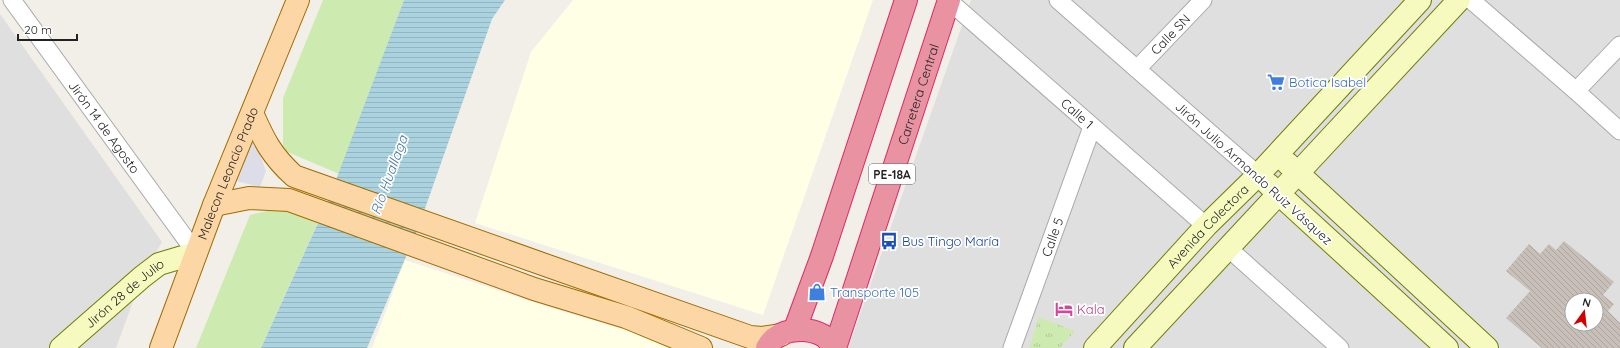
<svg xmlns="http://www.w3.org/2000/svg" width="1620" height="348" font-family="Quicksand,sans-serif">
  <defs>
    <pattern id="grass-tufts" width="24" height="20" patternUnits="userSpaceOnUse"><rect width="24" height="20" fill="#cdebb0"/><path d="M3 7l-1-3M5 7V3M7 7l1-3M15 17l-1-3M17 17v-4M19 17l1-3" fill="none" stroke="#b0c997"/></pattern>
    <pattern id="water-rules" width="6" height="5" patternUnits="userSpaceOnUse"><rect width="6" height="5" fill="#aad3df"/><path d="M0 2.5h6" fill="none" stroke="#92b5bf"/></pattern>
    <pattern id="building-back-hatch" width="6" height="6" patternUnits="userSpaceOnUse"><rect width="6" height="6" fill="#c7bfb8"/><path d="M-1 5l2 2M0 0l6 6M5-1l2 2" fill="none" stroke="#aba49e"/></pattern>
  </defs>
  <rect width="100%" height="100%" fill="#f2efe9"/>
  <!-- residential -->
  <path fill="#e0dfdf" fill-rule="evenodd" d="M971 0H1620V348H848ZM1572 300H1596V324H1572Z
    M0 14 162 242 142 277 116 348H0Z"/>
  <!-- education -->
  <path fill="#ffffe5" d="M573 0H873L763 315 475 223 531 52Z
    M405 260 558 310 653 338 676 348H372Z"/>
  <!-- grass -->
  <path fill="url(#grass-tufts)" d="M1039 317 1075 331 1060 348H1029Z"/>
  <!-- garden -->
  <path fill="#cdebb0" d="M323 0H404L339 174 283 150V98Z
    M280 208 319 220 261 348H196L250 215Z"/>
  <!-- plaza -->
  <path fill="#dddde8" d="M253 136 266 171 260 187 236 181Z"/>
  <!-- water -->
  <path fill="url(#water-rules)" d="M404 0H505L492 19 417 231 367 348H261L328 201Z"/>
  <!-- building -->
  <path fill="url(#building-back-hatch)" fill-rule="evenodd" d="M1564 241 1614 282 1603 295 1614 304 1608 311 1620 323V348H1542L1506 318 1530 291 1506 271 1529 244 1540 254 1549 244 1556 250ZM1572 300H1596V324H1572Z"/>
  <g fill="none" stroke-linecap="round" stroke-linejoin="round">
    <!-- street casing -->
    <g stroke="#a9a9a9" stroke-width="19">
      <g id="street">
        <path id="s1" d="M12 0 196 253"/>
        <path id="s2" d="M948 0 1206 226"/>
        <path d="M1058 0 1258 175"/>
        <path d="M1471 0 1576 91 1620 131"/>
        <path id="s3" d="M1137 69 1203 0"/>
        <path d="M1576 91 1620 45"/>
        <path d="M1228 248 1340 348"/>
        <path id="s4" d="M1012 348 1092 127"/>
      </g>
    </g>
    <!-- secondary casing -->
    <g stroke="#707d05" stroke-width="24">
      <g id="secondary">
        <path d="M1287 163 1487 348"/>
        <path d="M1268 184 1447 348"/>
        <path id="s5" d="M61 348 142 277 159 264 196 253"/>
        <path id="s6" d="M1095 348 1206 226 1258 175 1420 0"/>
        <path d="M1135 348 1459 0"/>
      </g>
    </g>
    <!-- primary casing -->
    <g stroke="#a06b00" stroke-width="24">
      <g id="primary">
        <path d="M252 113C264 140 271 155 294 176L548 266 750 337 762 338 781 335"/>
        <path d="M214 205 249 198 289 200 534 289 626 317 701 348"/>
        <path id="s7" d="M161 348 214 205 298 0"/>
      </g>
    </g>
    <!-- highway casing -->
    <g stroke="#dc2a67" stroke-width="24">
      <g id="highway">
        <path d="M795 329 822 256 906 0"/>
        <path d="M767 348C777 328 806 326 824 336 828 339 831 344 835 348"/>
        <path id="s8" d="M835 348 949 0"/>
      </g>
    </g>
    <!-- street -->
    <use href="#street" stroke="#fff" stroke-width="17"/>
    <!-- secondary -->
    <use href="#secondary" stroke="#f7fabf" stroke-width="22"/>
    <!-- primary -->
    <use href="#primary" stroke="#fcd6a4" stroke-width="22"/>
    <!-- highway -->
    <use href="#highway" stroke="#e892a2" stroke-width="22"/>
  </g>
  <!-- icons -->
  <defs>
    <g id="supermarket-bare" transform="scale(1.38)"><path d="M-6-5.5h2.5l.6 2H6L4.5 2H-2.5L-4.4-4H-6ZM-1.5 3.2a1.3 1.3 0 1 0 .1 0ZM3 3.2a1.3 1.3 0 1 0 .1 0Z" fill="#3f7fe0" stroke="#fff" stroke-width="2.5" paint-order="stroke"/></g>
    <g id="bus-bare" transform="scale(1.38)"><path d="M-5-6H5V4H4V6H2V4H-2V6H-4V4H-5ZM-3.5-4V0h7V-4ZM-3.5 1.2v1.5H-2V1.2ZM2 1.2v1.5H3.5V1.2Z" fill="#1a4fb4" stroke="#fff" stroke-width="2.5" paint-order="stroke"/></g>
    <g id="shop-bare" transform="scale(1.38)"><path d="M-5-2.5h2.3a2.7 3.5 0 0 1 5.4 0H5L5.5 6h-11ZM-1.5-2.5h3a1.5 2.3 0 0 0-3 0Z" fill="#3f7fe0" stroke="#fff" stroke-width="2.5" paint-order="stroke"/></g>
    <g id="hotel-bare" transform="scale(1.38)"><path d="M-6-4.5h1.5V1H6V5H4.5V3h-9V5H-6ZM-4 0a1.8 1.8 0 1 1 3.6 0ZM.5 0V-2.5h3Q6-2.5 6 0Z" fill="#d1479c" stroke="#fff" stroke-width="2.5" paint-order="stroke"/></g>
  </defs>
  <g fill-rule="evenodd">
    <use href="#supermarket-bare" x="1276" y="82"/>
    <use href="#bus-bare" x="889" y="241"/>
    <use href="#shop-bare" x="817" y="292"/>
    <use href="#hotel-bare" x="1064" y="309"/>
  </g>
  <g text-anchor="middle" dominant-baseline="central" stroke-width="3.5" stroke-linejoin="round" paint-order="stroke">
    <!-- shield labels -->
    <rect fill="#fff" stroke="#646464" stroke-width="1" x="869" y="164" width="46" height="20" rx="3"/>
    <g font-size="12" font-weight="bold" fill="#222">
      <text x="892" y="174">PE-18A</text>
    </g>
    <!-- street labels -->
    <g font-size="13" fill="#222" stroke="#fff">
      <text stroke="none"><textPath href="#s3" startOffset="48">Calle SN</textPath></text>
      <text stroke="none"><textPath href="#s8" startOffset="267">Carretera Central</textPath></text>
      <text stroke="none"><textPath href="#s2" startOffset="172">Calle 1</textPath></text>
      <text stroke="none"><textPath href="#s1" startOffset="157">Jirón 14 de Agosto</textPath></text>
      <text stroke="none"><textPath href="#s7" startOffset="187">Malecon Leoncio Prado</textPath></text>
      <text transform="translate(1254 173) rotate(42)">Jirón Julio Armando Ruiz Vásquez</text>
      <text stroke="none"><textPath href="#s6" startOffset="166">Avenida Colectora</textPath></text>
      <text stroke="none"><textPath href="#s4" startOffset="118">Calle 5</textPath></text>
      <text stroke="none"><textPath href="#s5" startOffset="84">Jirón 28 de Julio</textPath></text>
    </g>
    <!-- shop labels -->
    <g font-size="13" fill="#366cbe" stroke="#fff" text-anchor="start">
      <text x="1289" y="82">Botica Isabel</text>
      <text x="830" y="292">Transporte 105</text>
    </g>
    <!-- transit labels -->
    <g font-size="13" fill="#164399" stroke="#fff" text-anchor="start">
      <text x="902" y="241">Bus Tingo María</text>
    </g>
    <!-- hotel labels -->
    <g font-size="13" fill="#b23c85" stroke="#fff" text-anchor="start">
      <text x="1077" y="309">Kala</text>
    </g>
    <!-- water labels -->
    <g font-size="14" font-style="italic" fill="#4a7aab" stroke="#fff">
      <text transform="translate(389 175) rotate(-70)">Río Huallaga</text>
    </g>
  </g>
  <!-- north arrow -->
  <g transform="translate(1584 312) rotate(15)"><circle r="19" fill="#ffffff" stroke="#a7a7a7"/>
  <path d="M0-3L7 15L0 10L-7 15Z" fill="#d40000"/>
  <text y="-6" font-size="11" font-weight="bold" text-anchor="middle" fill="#222222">N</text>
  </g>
  <!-- scale -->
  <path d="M18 34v6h59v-6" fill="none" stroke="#222222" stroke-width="2"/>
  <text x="24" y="34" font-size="12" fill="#222222" stroke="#ffffff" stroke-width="3" paint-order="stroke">20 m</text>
</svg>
